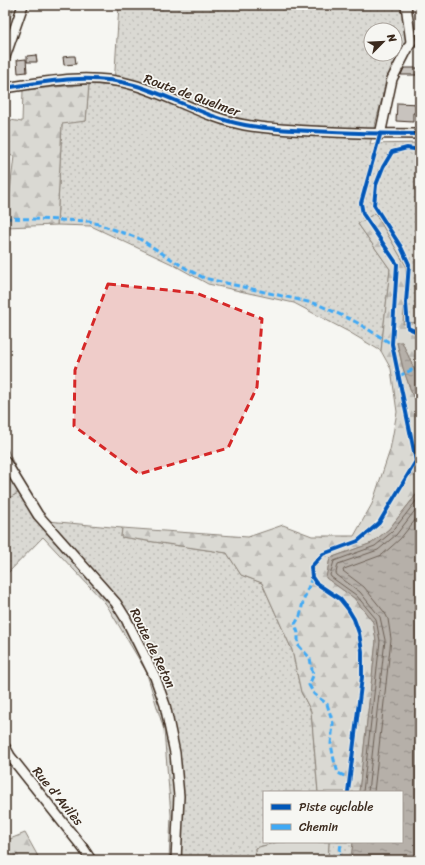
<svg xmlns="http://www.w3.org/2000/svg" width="425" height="865" font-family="Sriracha,sans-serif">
  <defs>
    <pattern id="grass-dots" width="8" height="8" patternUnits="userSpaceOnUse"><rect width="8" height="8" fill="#dad9d3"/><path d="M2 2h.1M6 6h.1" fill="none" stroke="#bcbab5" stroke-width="1.8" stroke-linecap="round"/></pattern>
    <pattern id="forest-firs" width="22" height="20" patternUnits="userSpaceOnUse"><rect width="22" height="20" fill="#dad9d3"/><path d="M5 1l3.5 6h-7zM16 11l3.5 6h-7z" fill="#bcbab5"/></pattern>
    <pattern id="water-ripples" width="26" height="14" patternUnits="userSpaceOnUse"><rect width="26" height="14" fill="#b6b0a9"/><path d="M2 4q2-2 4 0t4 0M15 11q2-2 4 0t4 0" fill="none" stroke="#958f89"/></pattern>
  </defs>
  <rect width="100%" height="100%" fill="#f6f6f2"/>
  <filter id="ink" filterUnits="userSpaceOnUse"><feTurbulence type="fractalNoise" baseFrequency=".025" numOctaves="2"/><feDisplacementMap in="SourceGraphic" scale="8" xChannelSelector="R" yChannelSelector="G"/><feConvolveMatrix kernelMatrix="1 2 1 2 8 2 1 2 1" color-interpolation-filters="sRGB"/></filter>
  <g filter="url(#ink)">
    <!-- grass -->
    <path fill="url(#grass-dots)" stroke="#8a8278" fill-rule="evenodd" d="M5 5H14L5 37Z
      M119 5H403L406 43 388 76 370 144 420 143V322L403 324 406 266 358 224 390 269 381 351 349 332 294 303 208 284 172 264 91 226 57 225 62 123 86 121 89 84 114 86ZM371 30H395V54H371Z
      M25 489 48 521 122 528 121 537 227 553 241 575 262 583 292 650 301 692 311 711 318 792H264V842H278L255 848 256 860H169L171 815 164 730 146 671 106 604 43 537 5 576V496L11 497Z
      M329 842H353L351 860H328Z"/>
    <!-- forest -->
    <path fill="url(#forest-firs)" stroke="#8a8278" d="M89 84 86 121 62 124 57 225 5 227V200H9L14 156 5 155V119L22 122 23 90Z
      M375 213 406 266 403 324 420 322V370L416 373 402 342 397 343 403 368 413 397 420 402V490L389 529 372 543 330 558 326 578 354 598 373 622 376 641 359 792H318L311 711 301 692 292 650 262 583 241 575 227 553 121 537 122 528 248 537 283 525 312 536H354L372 504 390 450 397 412 391 369 381 351 390 269 358 224Z
      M5 444 25 489 11 497 5 496Z
      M25 833 40 860H5V841Z"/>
    <!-- garden -->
    <path fill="#dad9d3" stroke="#8a8278" d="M278 842H329L328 860H256L255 848Z"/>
    <!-- water -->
    <path fill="url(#water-ripples)" stroke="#857a71" d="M397 342H402L420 382V402L413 397 403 368Z
      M420 490V860H351L353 842H402V792H359L376 641 373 622 354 598 326 578 330 558 372 543 389 529Z"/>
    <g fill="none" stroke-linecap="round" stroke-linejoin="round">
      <!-- shore -->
      <path stroke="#6c6056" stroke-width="1" d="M363 792 380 641 376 619 356 595 331 577 330 575 334 561 375 546 392 532 420 496
        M368 792 385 640 380 617 360 592 337 575 336 573 338 564 378 550 396 535 420 504
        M374 792 391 639 388 619 385 613 364 587 343 571 344 569 382 555 400 539 420 514"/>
    </g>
    <!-- building -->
    <path fill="#c8c3be" stroke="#3b2a1e" d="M36 55 37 62H27V56Z
      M71 56H75L76 64 64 65 63 57Z
      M26 59 27 72 18 73 17 60Z
      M404 68H420V75H401Z
      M397 103 420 104V113H413V122L396 121Z"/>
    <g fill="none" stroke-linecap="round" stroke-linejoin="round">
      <!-- minor casing -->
      <g stroke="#3b2a1e" stroke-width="12">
        <path id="minor" d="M5 57 23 5
          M5 88C48 81 91 73 134 85 172 96 206 118 245 125 267 129 289 130 311 131 348 133 384 134 420 134
          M380 135 392 79 411 42 406 5
          M5 461 38 515 116 603 126 619 155 677 165 705 175 753 179 796 176 860
          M5 747 10 756 83 848 91 860"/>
      </g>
      <!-- minor -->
      <use href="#minor" stroke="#f6f6f2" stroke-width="9"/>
      <!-- quiet -->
      <path stroke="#3fa9f5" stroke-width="3" stroke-dasharray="6 3" stroke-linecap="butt" d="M5 218 89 221 138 238 187 269 204 278 317 304 356 322 392 344
        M399 376 420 366
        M312 577 303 602 300 616 295 624 298 633V645L310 658 313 676 309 685 314 694 327 704 333 723 331 744 334 760 338 773 349 778
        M339 860 341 842"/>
      <!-- cycleway casing -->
      <g stroke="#f6f6f2" stroke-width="6">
        <path id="cycleway" d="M5 88C48 81 91 73 134 85 172 96 206 118 245 125 267 129 289 130 311 131 348 133 384 134 420 134
          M420 150 407 148 392 152 383 167 376 185 374 205 401 247 409 264 406 303 408 328 415 331 420 329
          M348 792 362 677V651L359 633 354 619 348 609 340 599 316 583 312 577 311 567 323 554 358 541 379 523 416 461 392 344 397 264 363 214 361 203 380 135"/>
      </g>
      <!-- cycleway -->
      <use href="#cycleway" stroke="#0057b8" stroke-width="4"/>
    </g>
  </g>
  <!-- marked area -->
  <path fill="#d62828" fill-opacity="0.2" stroke="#d62828" stroke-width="3" stroke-dasharray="8 5" stroke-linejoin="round" d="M108 284 196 293 262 319 257 387 228 448 139 474 74 426 75 370Z"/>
  <g text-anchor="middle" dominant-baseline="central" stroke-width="3.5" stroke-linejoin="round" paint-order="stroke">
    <!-- street labels -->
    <g font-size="13" fill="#3b2a1e" stroke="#f6f6f2">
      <text transform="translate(192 95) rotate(20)">Route de Quelmer</text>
      <text transform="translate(153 648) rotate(64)">Route de Reton</text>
      <text transform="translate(58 796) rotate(51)">Rue d'Avilès</text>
    </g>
  </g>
  <!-- margin -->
  <rect width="425" height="865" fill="none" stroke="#f6f6f2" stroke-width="20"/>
  <rect x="10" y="10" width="405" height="845" fill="none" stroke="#3b2a1e" stroke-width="1.5" filter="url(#ink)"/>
  <!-- legend -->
  <rect x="263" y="791" width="140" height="52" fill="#f6f6f2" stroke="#aba49d"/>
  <rect x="271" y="804" width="20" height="6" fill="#0057b8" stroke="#aba49d"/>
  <text x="299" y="811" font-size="12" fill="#3b2a1e">Piste cyclable</text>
  <rect x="271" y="824" width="20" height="6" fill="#3fa9f5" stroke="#aba49d"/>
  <text x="299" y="831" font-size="12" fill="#3b2a1e">Chemin</text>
  <!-- north arrow -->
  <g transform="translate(383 42) rotate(66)"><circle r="19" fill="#f6f6f2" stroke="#aba49d"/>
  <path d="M0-3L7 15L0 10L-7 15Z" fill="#3b2a1e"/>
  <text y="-6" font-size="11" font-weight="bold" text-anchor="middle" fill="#3b2a1e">N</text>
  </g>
</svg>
